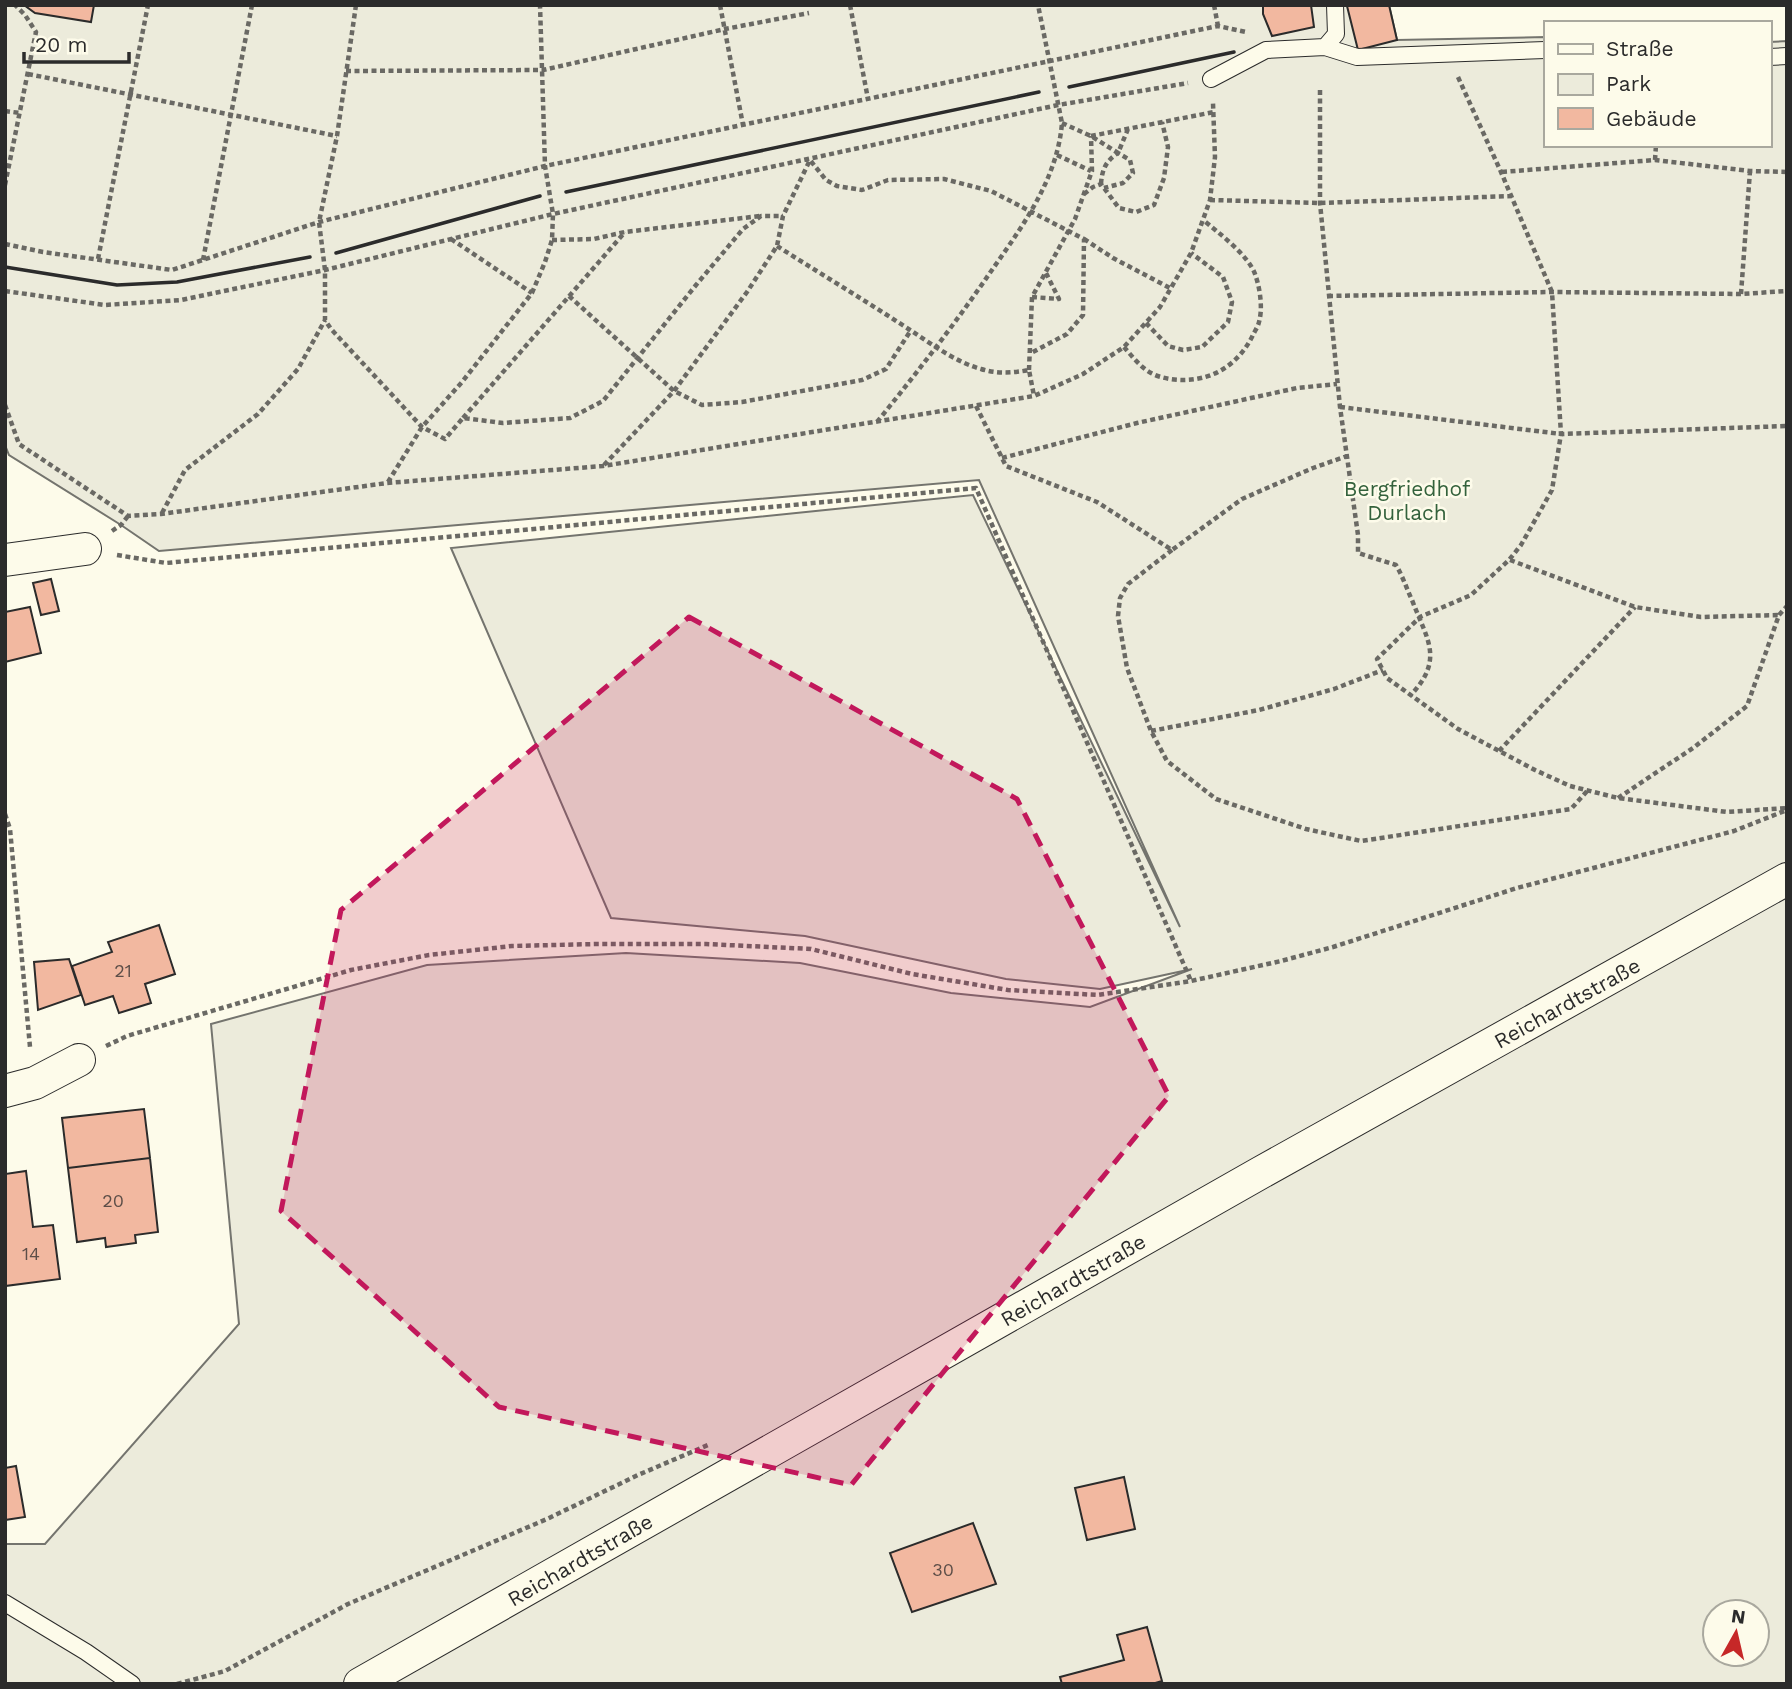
<svg xmlns="http://www.w3.org/2000/svg" width="1792" height="1689" font-family="'Work Sans',sans-serif">
  <rect width="100%" height="100%" fill="#fdfbea"/>
  <!-- green -->
  <path fill="#ecebdb" stroke="#74746e" stroke-width="2" fill-rule="evenodd" d="M5 5H1389L1397 40 1545 37V145H1769V42L1787 41V1684H5V1544H45L239 1324 211 1024 427 965 626 953 800 963 951 993 1090 1007 1192 969 1100 989 1006 979 805 936 611 918 451 548 973 495 1180 927 979 480 159 551 121 525 9 455 5 445ZM1715 1612H1757V1654H1715Z"/>
  <!-- building -->
  <path fill="#f2b8a0" stroke="#2b2b2b" stroke-width="2" d="M24 5H94L91 22 35 13Z
    M1263 5H1311L1314 27 1272 36 1263 14Z
    M1353 5H1389L1397 40 1358 50 1347 6Z
    M51 579 59 611 41 615 33 583Z
    M30 607 41 653 5 662V612Z
    M159 925 175 974 145 984 151 1003 119 1013 113 996 85 1005 72 966 112 952 108 942Z
    M69 959 81 995 38 1010 34 962Z
    M144 1109 150 1158 68 1168 62 1118Z
    M150 1158 158 1232 135 1235 136 1243 106 1247 105 1238 77 1242 68 1168Z
    M26 1171 33 1227 53 1225 60 1279 5 1286V1174Z
    M16 1466 25 1517 5 1520V1468Z
    M1124 1477 1135 1529 1087 1540 1075 1488Z
    M973 1523 996 1584 912 1612 890 1553Z
    M1147 1627 1162 1681 1152 1684H1062L1060 1677 1124 1660 1117 1635Z"/>
  <g fill="none" stroke-linecap="round" stroke-linejoin="round">
    <!-- lane casing -->
    <g stroke="#2b2b2b" stroke-width="18">
      <path id="lane" d="M1325 47 1336 34 1335 5
        M1769 57 1787 56
        M1211 79 1266 50 1325 47 1357 57 1545 50
        M5 1603 86 1652 132 1684"/>
    </g>
    <!-- street casing -->
    <g stroke="#2b2b2b" stroke-width="34">
      <path id="street" d="M5 560 85 549
        M5 1091 35 1083 79 1060
        M360 1684 1260 1173 1787 879"/>
    </g>
    <!-- path -->
    <path stroke="#6a6964" stroke-width="4.5" stroke-dasharray="5 3.5" stroke-linecap="butt" d="M356 5 337 136 319 222 325 270V320L331 329 422 427 445 439 463 418 503 423 570 418 603 401 696 285 743 229 761 216H783
      M720 5 743 125
      M850 5 868 99
      M1214 5 1218 26
      M346 71 543 70 725 29 809 13
      M28 74 337 136
      M1458 77 1501 172 1552 292 1561 434 1552 490 1521 545 1509 560 1471 595 1420 617 1377 659 1387 678 1458 729 1535 770 1570 786 1618 798 1727 812 1787 808
      M1320 90V203L1340 407 1358 535V553L1396 565C1403 577 1406 587 1412 600 1427 640 1445 659 1410 696
      M5 111 20 113
      M1062 123 1091 136 1118 153 1128 129
      M1091 136 1214 112
      M1057 155 1091 171
      M1655 160 1656 145
      M1502 172 1655 160 1750 171 1787 172
      M1101 184C1102 169 1106 161 1118 153L1130 160 1133 173 1123 183 1104 188
      M5 185 36 32 25 15 15 5
      M1084 194 1093 187 1101 184 1119 208 1136 212 1154 205 1164 178 1168 147 1162 122
      M1210 200 1320 203 1512 196
      M451 239 532 293
      M1084 239 1113 258 1170 288
      M552 240 594 239 625 232 760 216
      M5 244 43 252 172 270 319 222 545 166 1218 26 1246 32
      M777 246C821 274 866 301 910 330 932 344 955 362 981 369 997 374 1013 373 1029 370L1034 396
      M98 259 148 5
      M203 260 252 5
      M5 291 105 305 181 300 325 270 553 214 1058 105 1188 83
      M1741 294 1750 171
      M569 296 674 391 702 405 742 402 862 380 886 369 911 330
      M1328 296 1552 292 1741 294 1787 291
      M1032 297 1059 299 1046 273
      M1146 323 1168 346 1183 350 1202 347 1228 322 1232 302 1223 277 1191 253
      M1124 347C1132 356 1140 367 1151 373 1160 378 1173 380 1183 380 1214 380 1238 364 1252 337 1254 332 1258 327 1259 322 1263 308 1260 288 1255 274 1248 255 1219 233 1203 220
      M1029 370 1032 297 1075 219 1092 171 1091 136
      M5 405 19 444 128 516 161 514 387 483 603 466 1034 396 1083 374 1124 347 1160 307 1191 253 1210 200 1215 157 1213 103
      M976 406 1006 466 1097 502 1172 550 1242 499 1313 468 1347 456
      M1340 407 1561 434 1787 426
      M463 418 625 232
      M877 422C915 375 951 329 985 280 1018 232 1057 183 1062 123L1038 5
      M1002 458 1137 423 1297 388 1337 384
      M604 465 674 391 747 292 777 246 783 216 810 160 826 180 837 186 862 190 888 180 944 179 991 191 1084 239 1083 315 1067 334 1031 353
      M388 482 422 427 462 382 532 293 545 262 552 240 553 214 545 166 540 5
      M162 513 185 470 258 414 298 369 325 320
      M112 531 121 525 128 516
      M1172 550 1128 584 1120 598 1118 616 1127 668 1151 731 1167 761 1216 799 1306 829 1361 841 1571 809 1588 790
      M117 555 166 563 976 488 1191 981
      M1510 560 1635 607 1701 617 1779 615
      M1151 731 1259 710 1334 689 1383 670
      M1499 751 1635 607
      M1618 798 1693 748 1747 706 1779 615 1787 606
      M5 814 10 829 30 1047
      M106 1046 127 1036 351 970 429 955 512 946 597 944H706L811 949 912 974 1008 990 1098 995 1191 981 1281 961 1333 947 1517 888 1734 831 1787 810
      M177 1684 225 1671 348 1604 547 1519 638 1475 708 1445"/>
    <!-- lane -->
    <use href="#lane" stroke="#fdfbea" stroke-width="16"/>
    <!-- street -->
    <use href="#street" stroke="#fdfbea" stroke-width="32"/>
    <!-- wall -->
    <path stroke="#2b2b2b" stroke-width="3.5" d="M1069 87 1234 52
      M566 192 1039 92
      M336 253 540 196
      M5 267 117 285 177 282 310 257"/>
  </g>
  <!-- marked area -->
  <path fill="#c2185b" fill-opacity="0.2" stroke="#c2185b" stroke-width="5" stroke-dasharray="14 9" stroke-linejoin="round" d="M689 617 1017 799 1169 1096 851 1485 499 1407 281 1211 341 910Z"/>
  <g text-anchor="middle" dominant-baseline="central" stroke-width="5" stroke-linejoin="round" paint-order="stroke">
    <!-- number labels -->
    <g font-size="18" fill="#5d4e48">
      <text x="123" y="970">21</text>
      <text x="113" y="1200">20</text>
      <text x="31" y="1253">14</text>
      <text x="943" y="1569">30</text>
    </g>
    <!-- park labels -->
    <g font-size="21" fill="#34623c" stroke="#fdfbea">
      <text x="1407" y="488">Bergfriedhof<tspan x="1407" dy="24">Durlach</tspan></text>
    </g>
    <!-- street labels -->
    <g font-size="21" fill="#2b2b2b" stroke="#fdfbea">
      <text transform="translate(1567 1003) rotate(-29)">Reichardtstraße</text>
      <text transform="translate(1073 1280) rotate(-30)">Reichardtstraße</text>
      <text transform="translate(580 1560) rotate(-30)">Reichardtstraße</text>
    </g>
  </g>
  <!-- border -->
  <rect width="1792" height="1689" fill="none" stroke="#2b2b2b" stroke-width="14"/>
  <!-- legend -->
  <rect x="1544" y="21" width="228" height="126" fill="#fdfbea" stroke="#a9a89e" stroke-width="2"/>
  <rect x="1558" y="44" width="35" height="10" fill="#fdfbea" stroke="#a9a89e" stroke-width="2"/>
  <text x="1606" y="56" font-size="21" fill="#2b2b2b">Straße</text>
  <rect x="1558" y="74" width="35" height="21" fill="#ecebdb" stroke="#a9a89e" stroke-width="2"/>
  <text x="1606" y="91" font-size="21" fill="#2b2b2b">Park</text>
  <rect x="1558" y="108" width="35" height="21" fill="#f2b8a0" stroke="#a9a89e" stroke-width="2"/>
  <text x="1606" y="126" font-size="21" fill="#2b2b2b">Gebäude</text>
  <!-- north arrow -->
  <g transform="translate(1736 1633) rotate(8)"><circle r="33" fill="#fdfbea" stroke="#a9a89e" stroke-width="2"/>
  <path d="M0-5L12 26L0 18L-12 26Z" fill="#c62828"/>
  <text y="-10" font-size="19" font-weight="bold" text-anchor="middle" fill="#2b2b2b">N</text>
  </g>
  <!-- scale -->
  <path d="M24 52v10h105v-10" fill="none" stroke="#2b2b2b" stroke-width="3.5"/>
  <text x="35" y="52" font-size="21" fill="#2b2b2b" stroke="#fdfbea" stroke-width="5" paint-order="stroke">20 m</text>
</svg>
